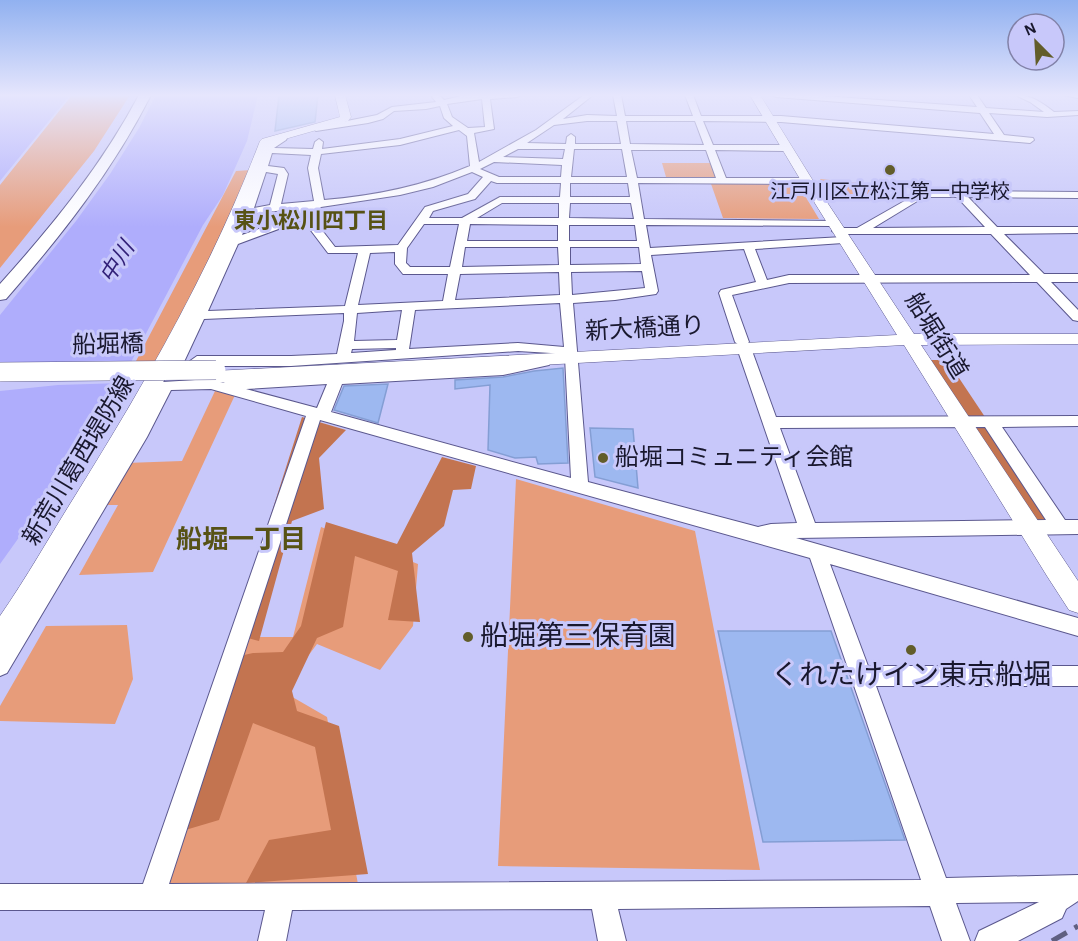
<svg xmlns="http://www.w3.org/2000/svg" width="1078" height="941" font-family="'Alegreya Sans','Noto Sans JP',sans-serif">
  <rect width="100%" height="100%" fill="#c8c8fa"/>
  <!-- green -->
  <path fill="#e79c7a" d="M72 95H130L94 151 0 268V185Z
    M662 163H711L716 177H666Z
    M251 170 225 228 157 361H136L236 171Z
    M820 179 870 184 875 201 833 197Z
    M710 181 798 184 819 219 723 218Z
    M215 391 235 395 153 572 79 575 118 505H103L126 463 182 461Z
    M516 479 695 531 760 870 498 866Z
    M321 527 418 564 413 626 380 670 317 644 282 691 327 717 360 895 153 896 239 637H293Z
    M127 625 133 679 115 724 0 721V706L46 626Z"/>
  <!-- forest -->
  <path fill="#c37450" d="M929 360H947L985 417 968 418Z
    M302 417 346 430 319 458 324 509 292 521 259 641 233 634Z
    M972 427 990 428 1058 522 1033 521Z
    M442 457 476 466 471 489 453 490 444 526 412 553 420 622 388 620 398 571 355 556 343 627 317 638 292 691 297 711 339 726 368 874 246 883 269 840 331 830 315 747 253 723 219 820 182 831 244 655 253 653 283 652 301 626 326 522 397 544Z"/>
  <!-- water -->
  <path fill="#afadfc" d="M0 95H70L0 181Z
    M156 95H258L247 141 223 195 203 225 130 364 35 515 0 564V315L76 221 110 174 139 128Z"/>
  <!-- pier -->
  <path fill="#c8c8fa" d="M0 365H133L122 383 58 385 0 391Z"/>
  <!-- building -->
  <path fill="#9db8f0" stroke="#849ed4" stroke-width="1.5" d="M279 95H318L315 122 275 131Z
    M563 368 568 463 538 464 536 457 515 458 488 450 490 385 455 389V380L503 377 534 371Z
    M388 384 378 423 334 410 344 386Z
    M590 428 633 429 638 488 595 477Z
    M718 631H831L905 840 763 842Z"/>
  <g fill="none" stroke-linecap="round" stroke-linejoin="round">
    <!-- minor casing -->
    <g stroke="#5b588e" stroke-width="2">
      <path id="minor" d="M434 95H439L444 100 461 96 521 95 517 97 490 99 494 129 474 133 479 162 536 130 584 95H593L563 119 587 115 617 116 613 95H621L625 116H693L685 95H693L701 116H781L994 134 980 113 776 97 772 95H809L977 107 969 95H977L986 108 1044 112 1030 102 1015 95C1032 95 1041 102 1054 112L1078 111V115L1047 117 989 113 1004 135 1033 138 1034 140 1030 143 781 122 703 121 713 145H785L790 148 785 151 715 150 726 178H805L810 181 805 184 638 183 644 219 836 221 837 223 832 226 646 225 650 248 843 237 849 240 843 243 755 249 767 280 789 275H1030L991 234H837L832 231 837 228H857L922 191 1078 192V198L968 197 997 227H1078V233L1004 234 1044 274H1078V282H1051L1078 310V321L1073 320 1037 282 789 283 732 295 749 342 747 344 751 348 776 417 1078 416V426L1002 427 1065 520H1078V534L796 538 1078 618V636L830 564 868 666H1078V686H876L946 878 1078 875V901L1066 909 1062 918 1018 941H975L979 931 1039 902 956 903 970 941H942L930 906 618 909 626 941H598L592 909 292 910 286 941H258L265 910H0V884H143L306 416 211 389 171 390 147 437 7 673 0 676V647L134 431 156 391 147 389 145 386 147 383 211 379 223 383 229 380 503 365 544 357 549 359 551 362 549 365 503 375 342 384 331 412 571 478 565 357 567 354 518 351 291 366H197L190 361 197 356H291L337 354 344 321V313L204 319 183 364H173L171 361 239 220 268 142 283 135 287 138 286 140 274 148 313 149 315 142 319 139 323 142 322 149 400 139 453 126 444 118 440 106 426 109 394 111 383 119 368 123 316 131 312 128 377 115 392 107 436 102 432 97ZM482 99 485 127 468 128 452 117 447 104ZM587 121H617L621 144H575V137L571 134 567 137 566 144 527 143 554 125ZM626 121H695L704 145 630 144ZM459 130 467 136 470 166C423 186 375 196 324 200L318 168 321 154 400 145ZM518 149H565L563 159 503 157ZM574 149H622L627 177H571ZM631 150H706L716 178H637ZM272 153 311 155 308 168 314 201 281 204 288 174 284 168 268 166ZM494 162 562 165 561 177H499L480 169ZM266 172 278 174 270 205 254 208ZM472 172 483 177 468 194 425 207 398 245 335 247 311 216 321 207 400 195 433 187ZM491 181 497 183H561L560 197H500L462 218H429L433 211 475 199ZM570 183H628L630 197H570ZM924 197H957L985 227 873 228ZM502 203H559V218H477ZM570 203H631L634 219 569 218ZM292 209 297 215 242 235 251 214ZM303 220 328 253H358L345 306 208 311 238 244ZM424 224H459L450 267H410L406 263 407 248ZM470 224 558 225V241H467ZM569 225H635L637 241H569ZM465 247H558L559 265 462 267ZM570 247H639L641 264 570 265ZM744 249 756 282 721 290 719 293 735 342 739 345 737 348 797 523 771 524 758 527 588 482 573 303 615 300 656 294 658 291 651 255ZM395 252V264L403 274H448L443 301 358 305 370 253ZM642 271 645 288 572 295 571 272ZM559 272 560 295 455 300 460 274ZM560 303 564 347 518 343 409 349 415 310ZM402 310 397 340 354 341 357 313ZM396 348V350L351 353 352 349ZM327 384 317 408 246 389ZM320 420 810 558 921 880 169 884ZM985 427 1046 520 815 523 780 428Z
        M1063 95H1078V98Z"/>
    </g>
    <!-- major casing -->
    <g stroke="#5b588e" stroke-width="1">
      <path id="major" d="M335 95H345L351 117 348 121 271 143C212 309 121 461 31 613L9 647 0 650V616C27 577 50 536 75 496 146 382 212 267 260 141L262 139 340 117Z
        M750 95H760L815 184 914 334H1078V344L921 345 1078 581V613L1069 610 1047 576 904 345 214 383 208 381 205 377 208 373 214 371 897 335 803 184Z"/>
    </g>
    <!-- highway casing -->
    <g stroke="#5b588e" stroke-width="2">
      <path id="highway" d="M139 95H151C113 170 62 235 6 299L0 300V284C53 225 102 165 139 95Z"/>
    </g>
    <!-- minor -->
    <use href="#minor" fill="#fff" fill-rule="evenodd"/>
    <!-- major -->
    <use href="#major" fill="#fff" fill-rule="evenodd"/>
    <!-- highway -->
    <use href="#highway" fill="#fff" fill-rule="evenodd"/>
    <!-- rail -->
    <path stroke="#606081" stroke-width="5" stroke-dasharray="17 9" stroke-linecap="butt" d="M1052 941 1078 926"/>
    <!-- major-bridge casing -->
    <g stroke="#5b588e" stroke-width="20" stroke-linecap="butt">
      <path id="major-bridge" d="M0 372 216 370"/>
    </g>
    <!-- major-bridge -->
    <use href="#major-bridge" stroke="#fff" stroke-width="19"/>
  </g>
  <!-- sky -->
  <linearGradient id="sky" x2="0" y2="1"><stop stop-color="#91b1f0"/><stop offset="0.42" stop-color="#e6e6fd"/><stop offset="1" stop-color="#e6e6fd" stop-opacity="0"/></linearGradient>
  <rect width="1078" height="227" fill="url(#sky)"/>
  <!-- markers -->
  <g fill="#625d2a" stroke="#c8c8fa" stroke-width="2">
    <circle cx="890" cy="170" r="6"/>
    <circle cx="603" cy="458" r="6"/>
    <circle cx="468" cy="637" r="6"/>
    <circle cx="911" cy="650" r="6"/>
  </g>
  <g text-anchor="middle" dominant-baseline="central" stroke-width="6" stroke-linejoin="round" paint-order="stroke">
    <!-- far-poi labels -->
    <g font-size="20" fill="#19182e" stroke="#c8c8fa">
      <text x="890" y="192">江戸川区立松江第一中学校</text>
    </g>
    <!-- far-neighbourhood labels -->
    <g font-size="22" font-weight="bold" fill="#575215" stroke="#c8c8fa">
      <text x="311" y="221">東小松川四丁目</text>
    </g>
    <!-- far-water labels -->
    <g font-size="22" font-style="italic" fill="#311f77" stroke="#c8c8fa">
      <text transform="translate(117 262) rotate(-58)">中川</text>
    </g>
    <!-- street labels -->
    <g font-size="24" fill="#19182e" stroke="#c8c8fa">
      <text transform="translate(645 329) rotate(-3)">新大橋通り</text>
      <text transform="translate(936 336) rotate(58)">船堀街道</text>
      <text transform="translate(108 345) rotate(-1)">船堀橋</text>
      <text transform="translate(79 461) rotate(-59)">新荒川葛西堤防線</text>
    </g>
    <!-- poi labels -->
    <g font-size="24" fill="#19182e" stroke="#c8c8fa" text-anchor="start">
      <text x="615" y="458">船堀コミュニティ会館</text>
    </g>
    <!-- neighbourhood labels -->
    <g font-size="26" font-weight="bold" fill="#575215" stroke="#c8c8fa">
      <text x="241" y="540">船堀一丁目</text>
    </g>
    <!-- near-poi labels -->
    <g font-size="28" fill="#19182e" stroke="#c8c8fa" text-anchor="start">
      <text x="480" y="637">船堀第三保育園</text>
      <text x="911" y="676" text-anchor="middle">くれたけイン東京船堀</text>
    </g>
  </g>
  <!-- north arrow -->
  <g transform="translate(1036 42) rotate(336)"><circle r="28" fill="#c8c8fa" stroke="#8282a8" stroke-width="1.5"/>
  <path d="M0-4.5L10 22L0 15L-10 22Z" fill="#625d2a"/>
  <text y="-9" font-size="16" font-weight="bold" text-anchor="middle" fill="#19182e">N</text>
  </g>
</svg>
